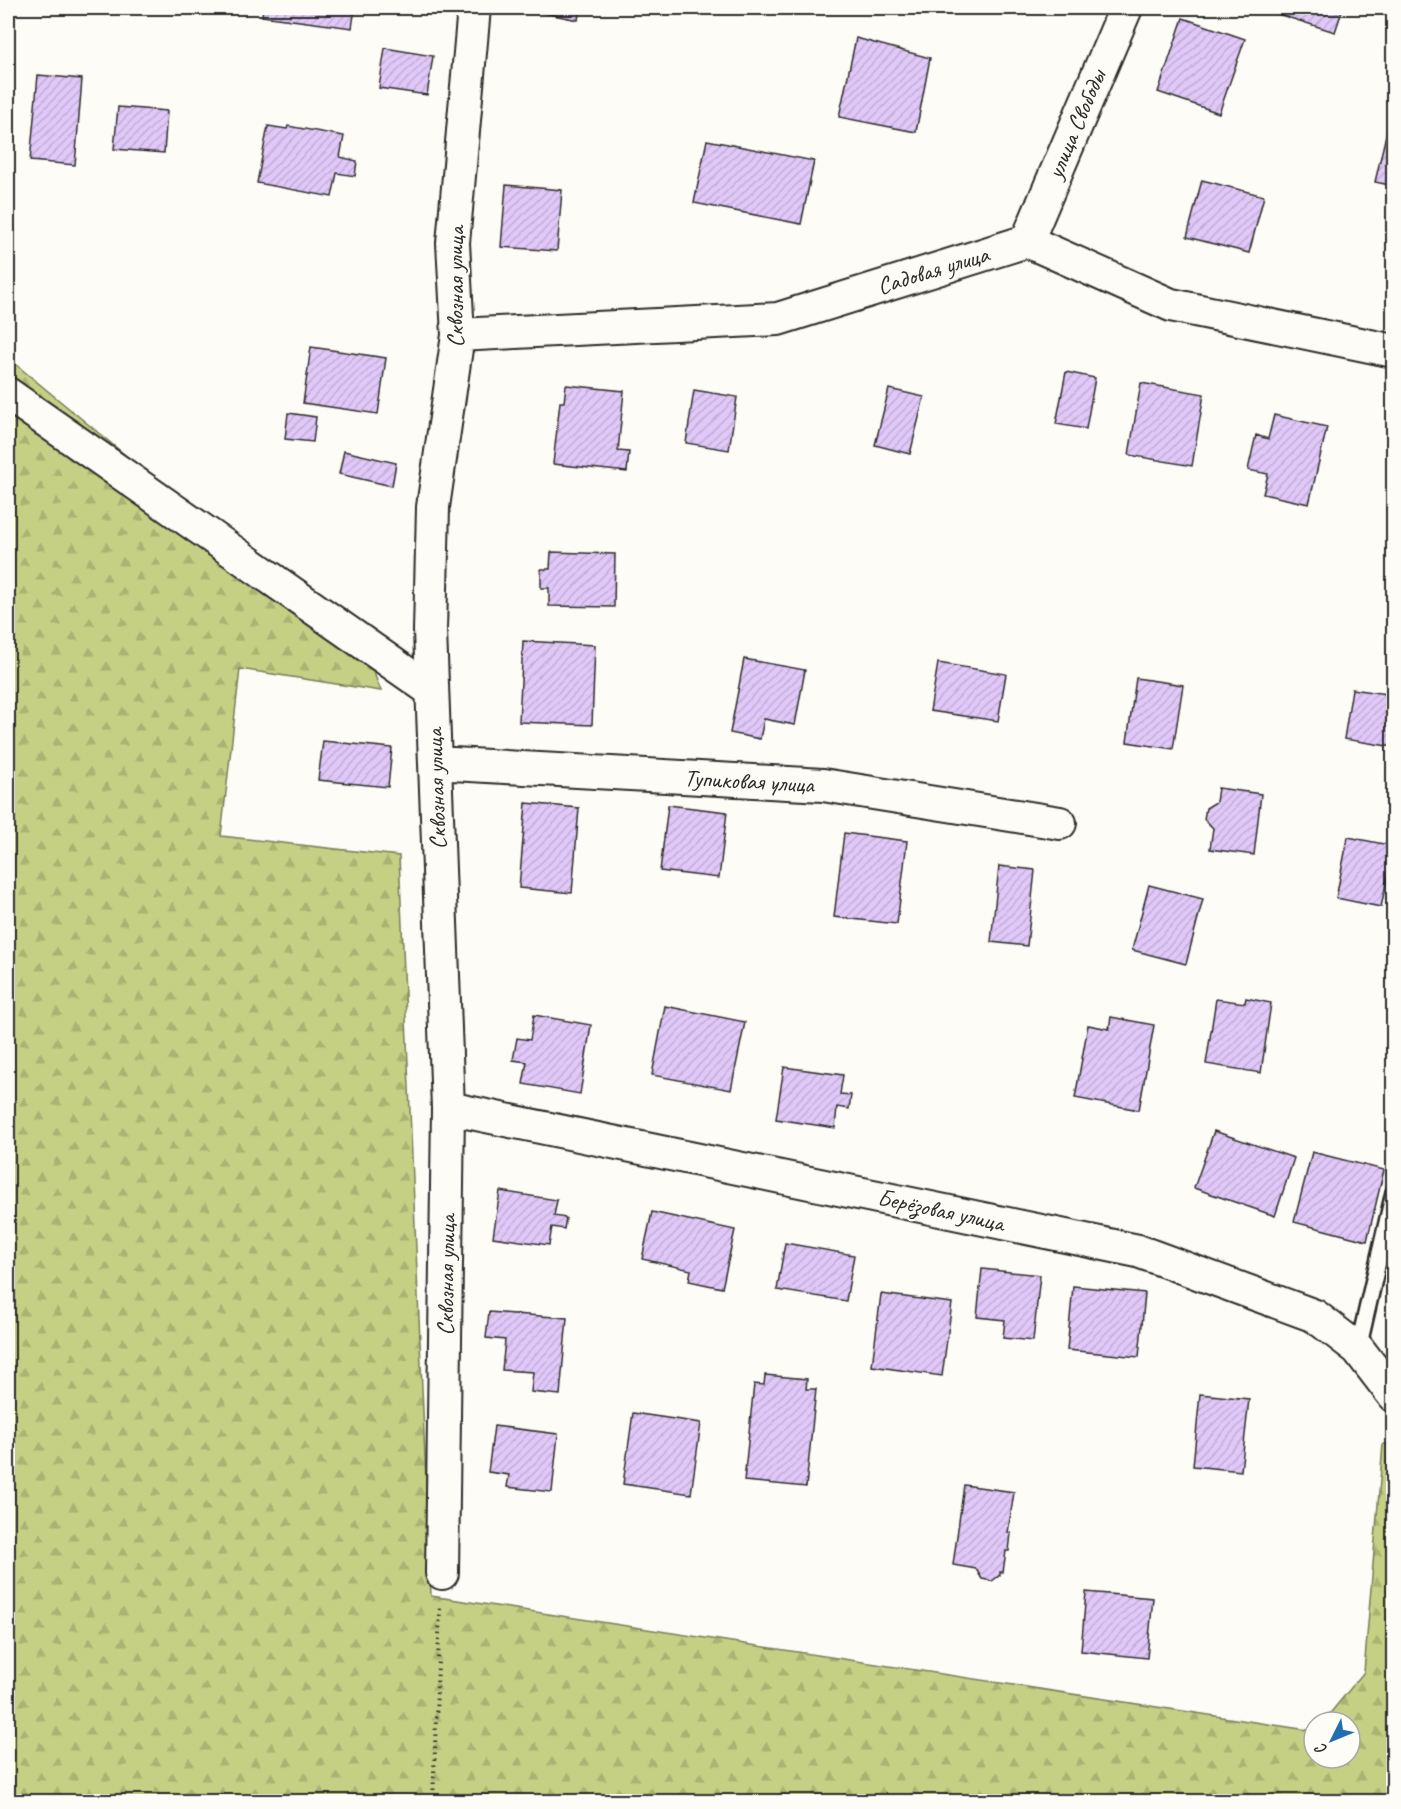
<svg xmlns="http://www.w3.org/2000/svg" width="1401" height="1809" font-family="Caveat,sans-serif">
  <defs>
    <pattern id="forest-firs" width="22" height="20" patternUnits="userSpaceOnUse" patternTransform="scale(1.5)"><rect width="22" height="20" fill="#c5d084"/><path d="M5 1l3.5 6h-7zM16 11l3.5 6h-7z" fill="#a9b372"/></pattern>
    <pattern id="building-hatch" width="6" height="6" patternUnits="userSpaceOnUse" patternTransform="scale(1.5)"><rect width="6" height="6" fill="#e0c8f8"/><path d="M-1 1l2-2M0 6l6-6M5 7l2-2" fill="none" stroke="#c0acd5"/></pattern>
  </defs>
  <rect width="100%" height="100%" fill="#fdfcf7"/>
  <filter id="ink" filterUnits="userSpaceOnUse"><feTurbulence type="fractalNoise" baseFrequency=".0167" numOctaves="2"/><feDisplacementMap in="SourceGraphic" scale="12" xChannelSelector="R" yChannelSelector="G"/><feConvolveMatrix kernelMatrix="1 2 1 2 8 2 1 2 1" color-interpolation-filters="sRGB"/></filter>
  <g filter="url(#ink)">
    <!-- forest -->
    <path fill="url(#forest-firs)" stroke="#787e58" stroke-width="1.5" d="M8 358 367 655 381 691 240 669 221 836 399 856 431 1596 1314 1731V1758H1350V1722H1323L1364 1672 1383 1444 1393 1445V1801H8Z"/>
    <!-- building -->
    <path fill="url(#building-hatch)" stroke="#2b2b2b" stroke-width="1.5" d="M263 8H355L352 28 262 16Z
      M520 8H580L578 20Z
      M1258 8H1343L1335 32Z
      M1183 18 1245 39 1219 113 1158 92Z
      M856 38 930 58 916 132 839 117Z
      M385 48 433 56 427 95 379 88Z
      M38 75 82 79 75 165 30 161Z
      M118 107 167 111 164 153 114 149Z
      M1391 113H1394V186L1375 182Z
      M268 126 287 129 288 126 344 136 340 157 357 161 355 176 337 173 332 197 257 183Z
      M707 140 814 161 801 224 694 203Z
      M1202 180 1264 196 1249 253 1187 237Z
      M506 185 562 190 557 251 501 247Z
      M311 347 386 358 378 414 303 403Z
      M1066 372 1095 378 1086 429 1056 424Z
      M1141 383 1204 394 1192 466 1129 455Z
      M566 385 624 391 618 451 629 452 627 472 553 464 560 402H564Z
      M889 389 924 397 910 454 875 445Z
      M694 390 737 397 729 450 686 443Z
      M288 413 316 417 313 442 285 439Z
      M1274 415 1327 427 1309 504 1263 494 1268 474 1248 470 1256 435 1268 439Z
      M344 451 396 463 392 486 339 474Z
      M551 552 615 554 614 607 549 606V588H541V569H550Z
      M523 641 595 645 592 725 519 722Z
      M744 659 805 670 795 725 764 719 760 739 730 733Z
      M938 663 1006 674 998 721 930 711Z
      M1136 678 1183 685 1173 749 1127 742Z
      M1352 689 1394 695V747L1344 739Z
      M323 741 392 748 388 787 318 780Z
      M1218 788 1261 794 1254 855 1210 849 1213 828 1204 819 1206 808 1216 802Z
      M526 803 579 808 572 893 519 888Z
      M668 805 727 812 719 878 660 871Z
      M844 833 907 841 897 924 834 917Z
      M1348 837 1394 846 1381 907 1336 898Z
      M999 866 1035 870 1027 946 991 942Z
      M1149 885 1203 899 1186 964 1132 950Z
      M1246 998 1271 1003 1261 1073 1206 1064 1216 999 1245 1003Z
      M665 1006 745 1022 731 1090 652 1075Z
      M534 1015 591 1025 580 1094 523 1084 527 1062 513 1060 517 1038 530 1040Z
      M1111 1017 1154 1025 1139 1110 1075 1098 1088 1025 1109 1029Z
      M784 1067 843 1075 840 1094 851 1095 849 1109 837 1107 835 1128 776 1119Z
      M1214 1131 1294 1158 1275 1216 1194 1188Z
      M1312 1152 1384 1170 1367 1241 1294 1222Z
      M500 1191 557 1200 554 1216 566 1218 564 1229 552 1227 549 1245 493 1237Z
      M652 1212 735 1230 722 1288 689 1281 691 1270 642 1259Z
      M785 1243 854 1255 846 1301 777 1290Z
      M982 1269 1040 1275 1033 1341 1003 1338 1005 1320 977 1317Z
      M1073 1286 1145 1293 1139 1357 1067 1350Z
      M881 1294 952 1303 942 1376 872 1366Z
      M489 1312 567 1318 560 1395 531 1392 533 1372 502 1370 505 1340 486 1338Z
      M765 1375 807 1379 806 1389H816L806 1487 744 1481 754 1384 764 1385Z
      M1200 1394 1249 1399 1241 1471 1193 1466Z
      M633 1413 701 1423 691 1494 623 1484Z
      M494 1426 558 1434 552 1492 507 1487 509 1475 488 1472Z
      M964 1485 1014 1492 1008 1533H1011L1009 1551H1006L1003 1572H1000V1575L992 1581 982 1579 976 1569 953 1565Z
      M1086 1592 1153 1598 1147 1658 1081 1651Z"/>
    <g fill="none" stroke-linecap="round" stroke-linejoin="round">
      <!-- service casing -->
      <g stroke="#2b2b2b" stroke-width="20">
        <path id="service" d="M1358 1349 1394 1192"/>
      </g>
      <!-- minor casing -->
      <g stroke="#2b2b2b" stroke-width="36">
        <path id="minor" d="M1027 241 1126 8
          M458 335 778 319 1027 241 1171 305 1394 351
          M8 394 432 691
          M435 763 823 785 1060 823
          M448 1108 1138 1251 1315 1316 1358 1349 1394 1396
          M442 1573 448 1108 430 631 433 507 458 335 453 243 474 8"/>
      </g>
      <!-- path -->
      <path stroke="#2b2b2b" stroke-width="4" stroke-dasharray="1.5 4.5" stroke-linecap="butt" d="M433 1802 440 1607"/>
      <!-- service -->
      <use href="#service" stroke="#fdfcf7" stroke-width="15"/>
      <!-- minor -->
      <use href="#minor" stroke="#fdfcf7" stroke-width="32"/>
    </g>
  </g>
  <g text-anchor="middle" dominant-baseline="central" stroke-width="4.5" stroke-linejoin="round" paint-order="stroke">
    <!-- street labels -->
    <g font-size="24" fill="#2b2b2b" stroke="#fdfcf7">
      <text transform="translate(1076 124) rotate(-67)">улица Свободы</text>
      <text transform="translate(933 270) rotate(-17)">Садовая улица</text>
      <text transform="translate(455 287) rotate(-90)">Сквозная улица</text>
      <text transform="translate(749 781) rotate(3)">Тупиковая улица</text>
      <text transform="translate(436 789) rotate(-92)">Сквозная улица</text>
      <text transform="translate(941 1210) rotate(12)">Берёзовая улица</text>
      <text transform="translate(446 1275) rotate(-89)">Сквозная улица</text>
    </g>
  </g>
  <!-- margin -->
  <rect width="1401" height="1809" fill="none" stroke="#fdfcf7" stroke-width="30"/>
  <rect x="15" y="15" width="1371" height="1779" fill="none" stroke="#2b2b2b" stroke-width="2" filter="url(#ink)"/>
  <!-- north arrow -->
  <g transform="translate(1332 1740) rotate(227)"><circle r="28" fill="#fdfcf7" stroke="#a9a8a5" stroke-width="1.5"/>
  <path d="M0-4.5L10 22L0 15L-10 22Z" fill="#1f6fb2"/>
  <text y="-9" font-size="16" font-weight="bold" text-anchor="middle" fill="#2b2b2b">С</text>
  </g>
</svg>
